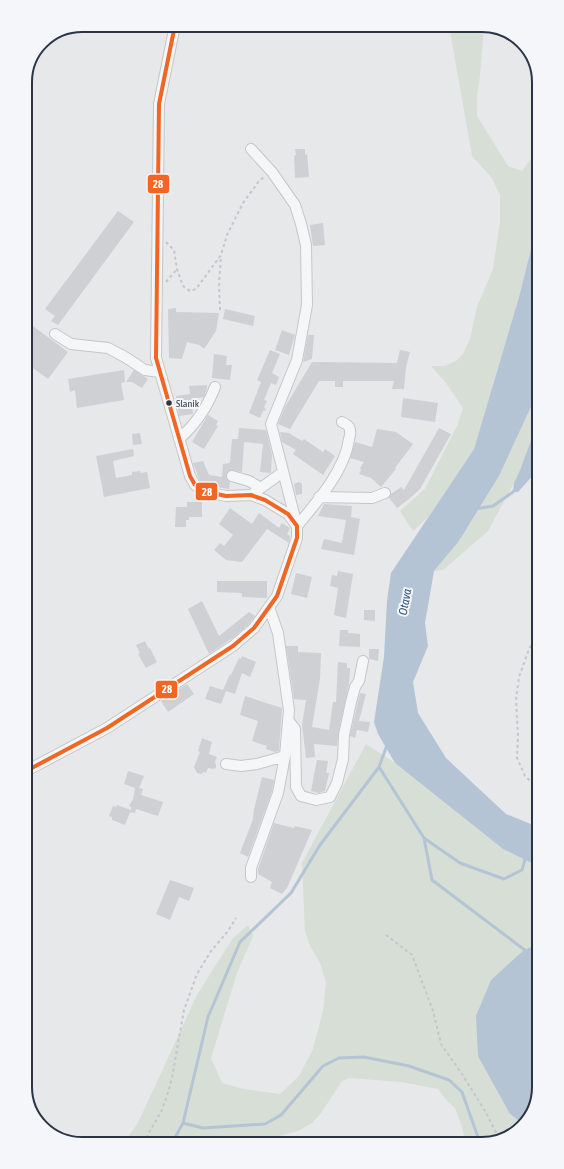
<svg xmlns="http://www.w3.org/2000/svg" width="564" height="1169" font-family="'Asap Condensed',sans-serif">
  <rect width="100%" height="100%" fill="#e6e8ea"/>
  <!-- green -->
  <path fill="#d6ded6" d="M449 25H484L480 76 477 96V116L508 166 522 171 535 153V233L519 297 474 449 428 517 413 531 400 511 425 489 457 426 463 408 446 383 431 366H445L456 361 463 354 470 339 477 307 493 269 500 222V195L492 178 472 156Z
    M536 396V427L520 470 514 483 488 531 443 570 434 571 459 541 499 476Z
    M366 744 395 763 503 849 538 866V944L524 950 510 1114 523 1124 504 1140H465L462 1127 455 1108 448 1102 438 1089 401 1082 349 1078 342 1081 321 1113 312 1123 298 1131 258 1142 123 1143 136 1126 144 1110 197 995 233 938 248 925 253 936 237 973 211 1058 222 1083 243 1089 280 1094 299 1076 313 1049 323 1011 326 982 320 963 310 946 305 931 302 863Z"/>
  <!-- water -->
  <path fill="#b4c4d5" d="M535 233 536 396 499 476 459 541 434 571 425 623 428 646 413 682 418 713 446 758 506 814 538 827V866L503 849 395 763 378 734 374 722 384 657 387 601 391 573 474 449 519 297Z
    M536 427V472L518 492H513L514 483 520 470Z
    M538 944 539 1087 529 1119 523 1124 510 1114 478 1056 476 1016 491 980 524 950Z"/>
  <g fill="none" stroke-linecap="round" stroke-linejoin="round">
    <!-- stream -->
    <path stroke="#b4c4d5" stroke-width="3" d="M475 509 493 506 513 492 515 489
      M387 745 379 767 320 845 291 893 240 942 208 1017 183 1123 203 1128 265 1124 281 1115 323 1066 339 1058 364 1057 409 1066 449 1080 462 1092 479 1140
      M379 767 424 838 460 863 504 879 522 870 526 856
      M424 838 432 880 526 951
      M172 1143 183 1123"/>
  </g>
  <!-- building -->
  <path fill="#ced0d3" d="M295 149H305V155L307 154 309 177 295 178 294 156 296 155Z
    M118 211 134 222 58 325 51 321 55 316 45 309Z
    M323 223 325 245 313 246 310 225Z
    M176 308V312L219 313 216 331 204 349 199 345 187 342 182 359 169 358 168 309Z
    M225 309 255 316 253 326 223 319Z
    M26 321 68 352 48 379 26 363Z
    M282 330 295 335 289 355 275 350Z
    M308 335H314L312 359 303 362Z
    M270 350 280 354 272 373 279 377 276 385 271 383 264 400 267 401 264 407 266 410 263 411 260 418 249 413 261 382 257 380Z
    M400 350 410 352 406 367 404 389H392L394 381H343V387H335V381H319L290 429 278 424 285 407 312 362 397 363Z
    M214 354 227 356 226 365H232L230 380 212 378Z
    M124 370 125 382 121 383 124 400 77 408 75 390 70 392 68 379Z
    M134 370 148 379 142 388 132 382H126Z
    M207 385V388L204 397 191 399 193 414 179 416 176 396 190 394 189 386Z
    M403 398 438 403 435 422 401 417Z
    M208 415 218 421 216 425 218 426 204 449 192 442Z
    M239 428 266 430 272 455 271 473 260 472 263 444 244 442 242 472 231 470 226 474V478L230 482 229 489 206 485 200 481 193 463 203 461 209 475 222 477 223 464 230 463 232 439H238Z
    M439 428 451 434 420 489 409 499 397 508 389 498 391 494 401 487 404 490Z
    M377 429 396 432 413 444 395 468 396 469 381 487 371 478 359 474 361 470 360 468 364 462 350 458 355 442 372 447Z
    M280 432 289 433 302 441 304 439 323 452 325 449 335 456 323 475 293 454 296 450 282 442Z
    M140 433 142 444 133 445 132 434Z
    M133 449 134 456 113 461 116 478 132 475V472L140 471 141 473 147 472 150 488 104 497 96 456Z
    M299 482 302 484V494L296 495 294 484Z
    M187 502H202V517H189V520H186V527H175L176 507H187Z
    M324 504 352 506 351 517 360 519 354 555 321 549 324 539 342 543 346 520 318 516Z
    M230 508 252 524 259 513 279 528 282 523 290 528 287 534 290 536 289 543 267 529 242 562 226 560 214 550 220 543 224 546 233 535 219 524Z
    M338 571 353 574 346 618 334 615 338 588 330 586 332 575 337 576Z
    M296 573 312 577 307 598 291 594Z
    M217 581H267V598L242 597V593L217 592Z
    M202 601 219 636 249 612 255 616 249 624 234 637 209 654 188 609Z
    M364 610H375V621L364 620Z
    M340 630H348V633L360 634V647L339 646Z
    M145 641 149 649 150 648 157 662 146 668 138 654 140 653 136 645Z
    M286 646H298V652L321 653 320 679 312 727 329 730 333 702H336L338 662 347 663V668H350L349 684 338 734 337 746 314 744 315 757 306 758 302 725 306 700 294 699Z
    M369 649H379L378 661 369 659Z
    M242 656 256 662 250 677 242 673 235 694 223 690 230 674 231 675 239 658 241 659Z
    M187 684 194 694 168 712 161 701Z
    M210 686 226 691 221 704 205 699Z
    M360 693 366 694 359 721 370 722 368 732 357 730 355 738 350 736Z
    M245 696 282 708 279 751 275 752 266 749 267 746 252 741 258 721 240 715Z
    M202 738 212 742 209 754 217 757 215 762 216 765V768L213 769 208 768 206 773 204 772 201 774 197 773 194 767 200 752 198 751Z
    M317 760 328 761 326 773H329L325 791 319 793 311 791Z
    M128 771 144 776 139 788 143 789 141 795 163 802 158 816 136 809 135 813 130 812 131 810 125 825 112 820V817L109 816 113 806 116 807 117 805 131 810V807L129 806 133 799 135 788 124 784Z
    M262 777 274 780 272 791 248 857 240 853 253 819 254 809Z
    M274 823 294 828 295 826 312 830 287 888 282 894 270 888 272 882 258 874V869Z
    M170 880 194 888 189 901 179 897 170 920 156 914Z"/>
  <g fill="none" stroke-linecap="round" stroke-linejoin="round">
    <!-- minor casing -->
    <g stroke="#c4c6c8" stroke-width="12">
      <path id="minor" d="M251 149 272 172 295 205 301 224 306 245 307 305 297 360 271 424 296 522
        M55 334 71 344 108 348 125 357 145 370 160 372
        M179 439C196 424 207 408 215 387
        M232 476 249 481 261 488
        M251 495 283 472
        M319 497 372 498 385 493
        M297 526C317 502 345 470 349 439 350 436 351 431 349 427 348 425 344 423 342 422
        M288 720 295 729 296 787 301 796 316 800 330 797 337 783 343 759 344 735 351 702 355 687 359 681 363 661
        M226 764 241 766 257 764 285 756
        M28 770 107 728 233 646 254 628 277 596 297 538V526L288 514 265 500 251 495 226 496 203 491 195 485 190 476 156 358 159 104 175 25
        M251 877V868L278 793 285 756 289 710 278 633 269 607"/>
    </g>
    <!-- path -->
    <path stroke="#c5c6ca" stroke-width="2" stroke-dasharray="3 3" stroke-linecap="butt" d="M166 242 174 250 177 269 183 286 190 291 196 289 221 255 227 235 243 203 259 181 264 177
      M166 282 177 269
      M220 310 219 286 221 256
      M537 635 529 649 519 677 516 700 518 736 517 758 525 776 538 788
      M386 935 412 955 433 1011 441 1044 462 1074 485 1111 500 1140
      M143 1143 161 1112 167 1096 172 1078 184 1010 197 974 211 951 228 931 236 918"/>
    <!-- minor -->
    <use href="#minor" stroke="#f5f6f7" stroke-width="10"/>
    <!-- bus-1 casing -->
    <g stroke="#f4f6f9" stroke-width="7">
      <path id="bus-1" d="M28 770 107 728 233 646 254 628 277 596 297 538V526L288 514 265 500 251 495 226 496 203 491 195 485 190 476 156 358 159 104 175 25"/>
    </g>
    <!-- bus-1 -->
    <use href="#bus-1" stroke="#f26522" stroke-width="4"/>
  </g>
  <!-- markers -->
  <circle fill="#2b3445" stroke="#f4f6f9" stroke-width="1.5" cx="169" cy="403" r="3.5"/>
  <g text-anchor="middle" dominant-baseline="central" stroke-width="4" stroke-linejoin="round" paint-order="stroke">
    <!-- bus labels -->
    <g font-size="10" fill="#2b3445" stroke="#f4f6f9" text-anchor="start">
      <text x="176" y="403">Slaník</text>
    </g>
    <!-- water labels -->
    <g font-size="12" font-style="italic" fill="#34527a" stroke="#f4f6f9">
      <text transform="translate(405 602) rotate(-79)">Otava</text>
    </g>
  </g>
  <!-- crop -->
  <path d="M0 0H564V1169H0ZM82 32H482A50 50 0 0 1 532 82V1087A50 50 0 0 1 482 1137H82A50 50 0 0 1 32 1087V82A50 50 0 0 1 82 32Z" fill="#f4f6f9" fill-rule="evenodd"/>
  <path fill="none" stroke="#2b3445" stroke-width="2" d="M82 32H482A50 50 0 0 1 532 82V1087A50 50 0 0 1 482 1137H82A50 50 0 0 1 32 1087V82A50 50 0 0 1 82 32Z"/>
  <g stroke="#f4f6f9" stroke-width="1.5">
    <rect x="147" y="174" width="23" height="20" rx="4" fill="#f26522"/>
    <rect x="195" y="482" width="23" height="19" rx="4" fill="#f26522"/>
    <rect x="155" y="680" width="23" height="19" rx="4" fill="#f26522"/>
  </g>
  <g font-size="11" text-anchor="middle" font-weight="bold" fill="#fff">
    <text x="158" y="188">28</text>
    <text x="207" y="496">28</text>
    <text x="167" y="693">28</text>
  </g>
</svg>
